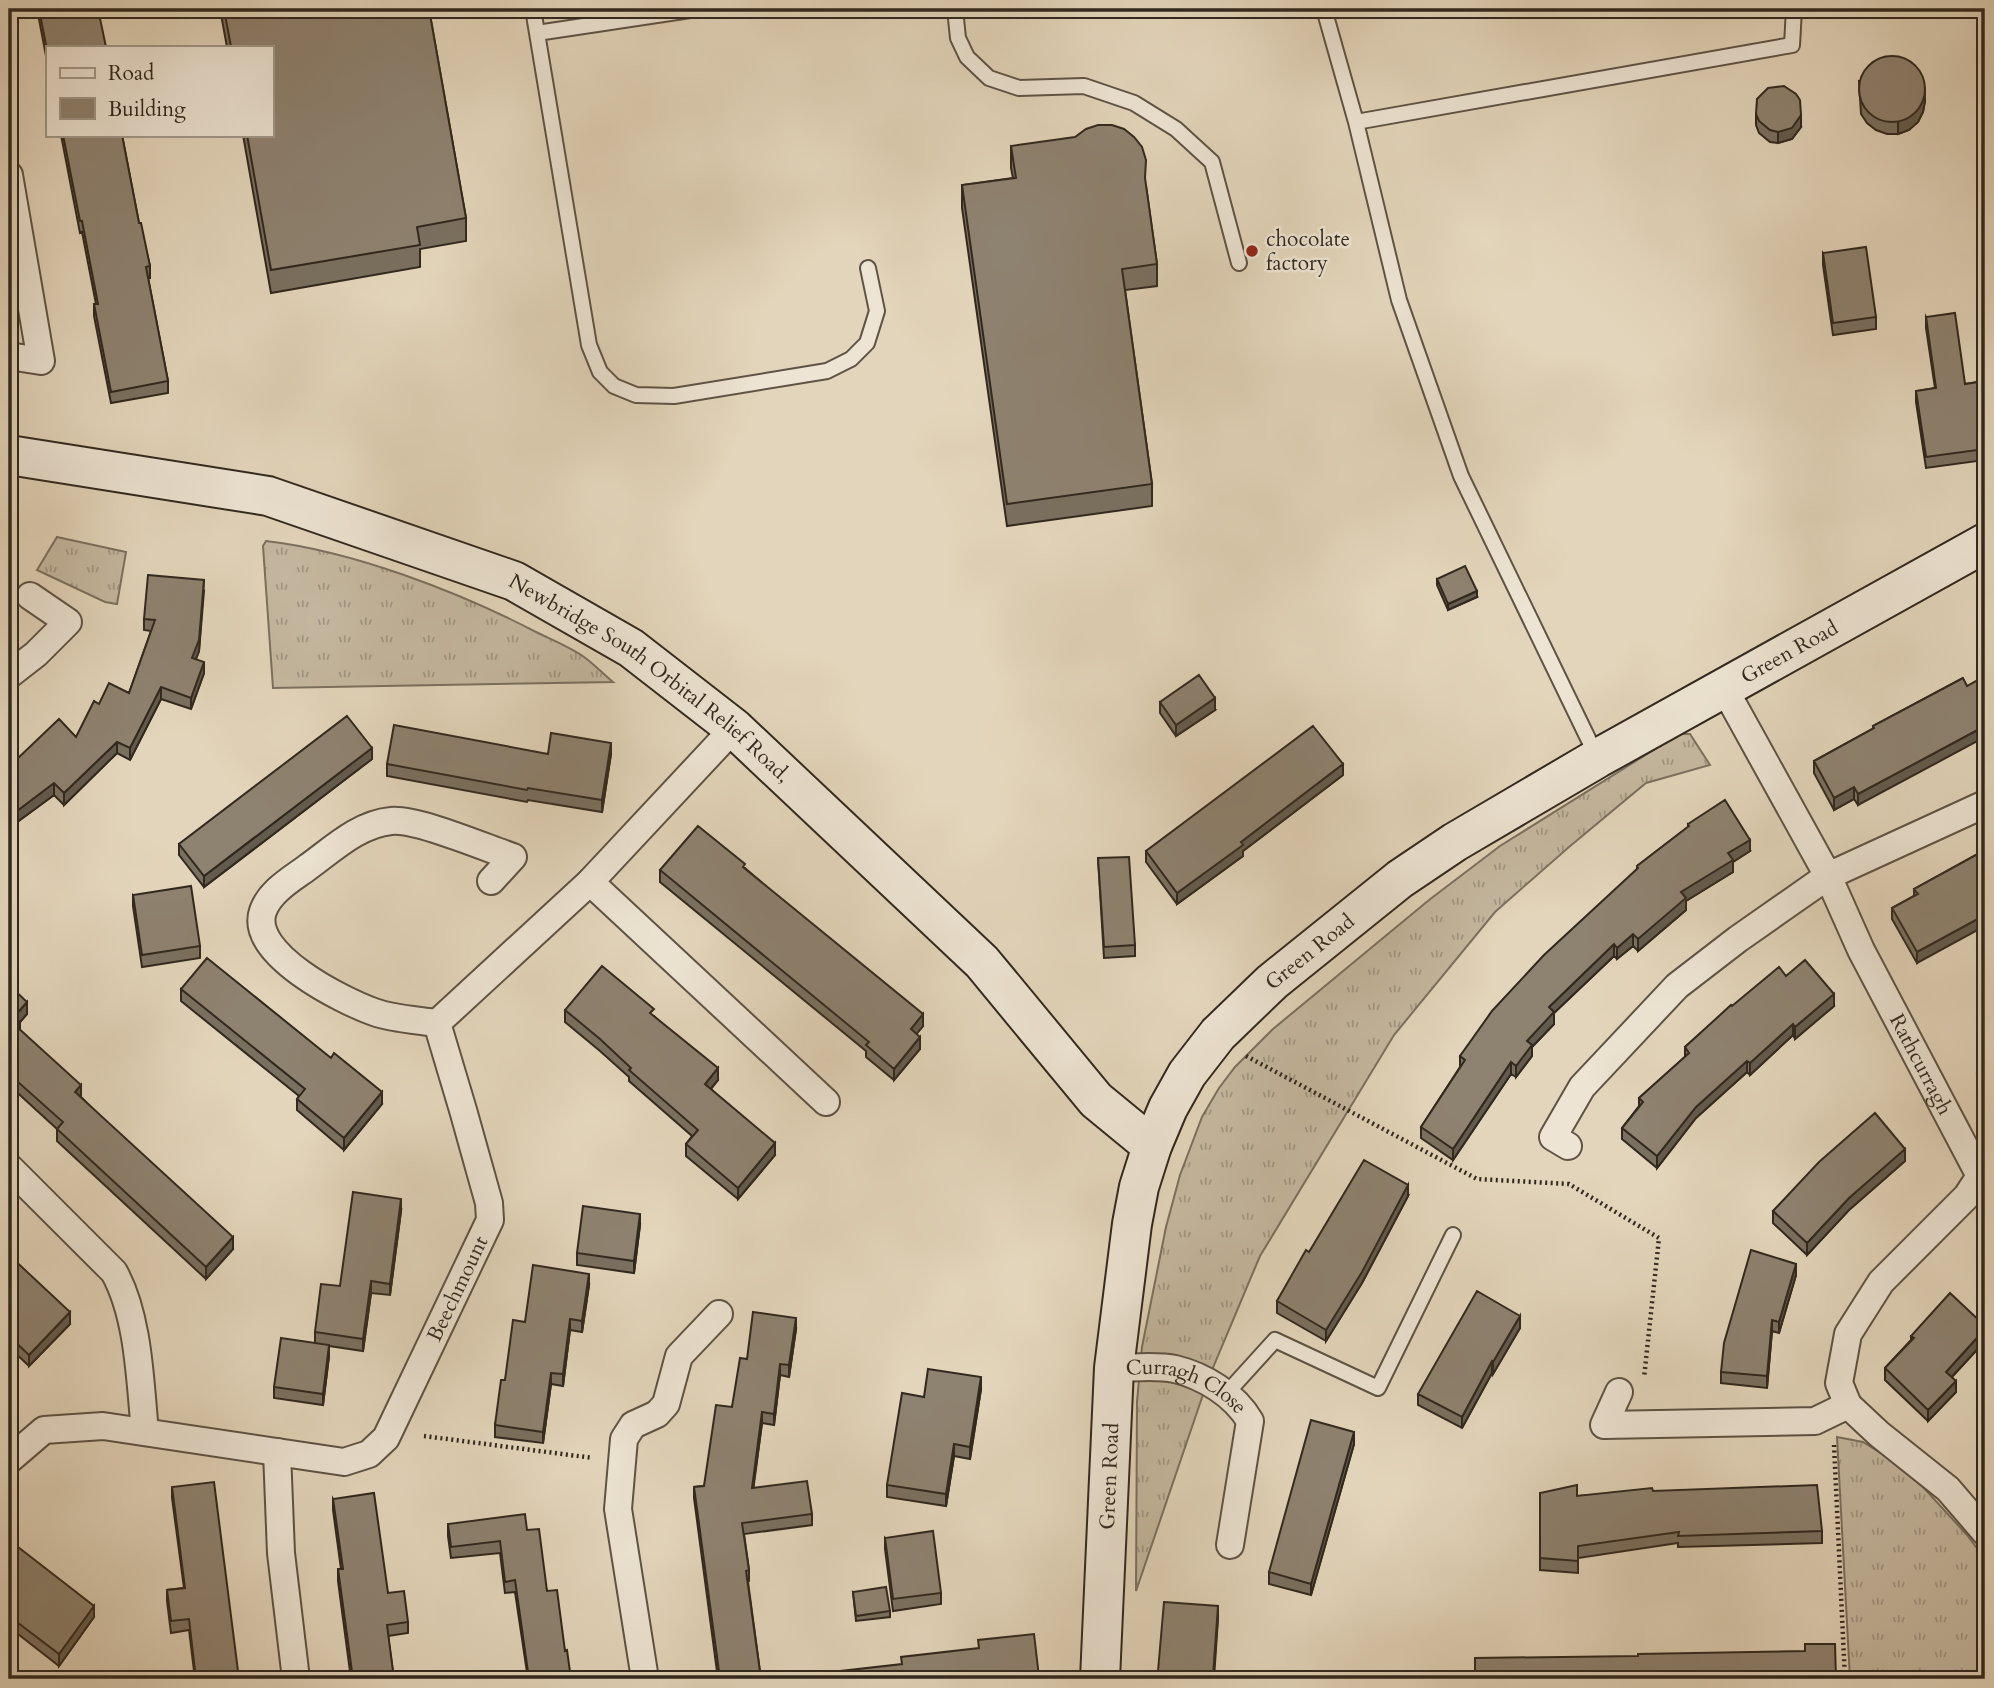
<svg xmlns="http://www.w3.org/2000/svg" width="1994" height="1688" font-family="Cardo,serif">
  <defs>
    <pattern id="grass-tufts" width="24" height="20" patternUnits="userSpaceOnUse" patternTransform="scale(1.75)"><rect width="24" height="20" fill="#c5b8a0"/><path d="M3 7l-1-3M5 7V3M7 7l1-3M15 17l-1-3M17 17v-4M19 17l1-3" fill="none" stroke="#a19682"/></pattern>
  </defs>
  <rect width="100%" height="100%" fill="#e3d5bb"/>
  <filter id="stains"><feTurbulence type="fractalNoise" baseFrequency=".00286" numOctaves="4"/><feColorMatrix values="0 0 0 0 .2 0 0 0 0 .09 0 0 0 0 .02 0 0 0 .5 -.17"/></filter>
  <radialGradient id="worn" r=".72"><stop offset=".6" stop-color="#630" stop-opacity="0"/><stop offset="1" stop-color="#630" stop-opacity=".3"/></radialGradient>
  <!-- grass -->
  <path fill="url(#grass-tufts)" stroke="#7b705f" stroke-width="2" d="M57 537 126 552 117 604 105 602 37 570Z
    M266 541C353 551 459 592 536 632 552 640 570 647 584 657 594 664 603 674 613 682L273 688 263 546Z
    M1679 734H1690L1710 765 1646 783 1569 847 1495 912 1394 1035 1260 1256 1209 1377 1136 1591 1137 1402 1142 1347 1166 1227 1180 1175 1202 1117 1219 1088 1235 1067 1273 1029 1429 900 1500 846Z
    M1837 1437 1863 1442 1887 1457 1923 1487 1967 1535 1985 1559V1679H1850Z"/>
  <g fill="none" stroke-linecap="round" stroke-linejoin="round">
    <!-- lane casing -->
    <g stroke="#5e5345" stroke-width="18">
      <path id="lane" d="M533 9 589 345 600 372 614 386 636 395 674 396 827 371 851 359 867 343 877 311 868 268
        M955 9 958 38 967 57 989 78 1019 88 1084 86 1134 103 1176 129 1212 162 1239 263
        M1324 9 1356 122 1399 300 1461 476 1597 757
        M537 33 697 9
        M1356 122 1792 45 1794 9
        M1226 1394 1275 1340 1378 1388 1453 1235"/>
    </g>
    <!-- street casing -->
    <g stroke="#5e5345" stroke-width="30">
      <g id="street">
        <path d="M9 175 41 361 9 356"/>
        <path d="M9 675 36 654 68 622 30 596"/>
        <path id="s1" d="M1724 688 1828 876 1861 950 1980 1176 1967 1196 1881 1282 1848 1334 1839 1383 1848 1405 1879 1434 1948 1489 1985 1532"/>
        <path d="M590 882 826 1102"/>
        <path d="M437 1023C417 1020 393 1019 374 1012 343 1001 248 954 263 911 270 891 292 879 308 867 333 849 359 824 391 821 416 818 486 848 513 857L491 881"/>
        <path d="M1568 1146 1553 1137 1582 1087 1677 986 1738 939 1828 876 1985 804"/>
        <path d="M9 1167 114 1272C139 1317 140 1382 145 1432"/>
        <path id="s2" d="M1114 1368C1133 1368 1156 1365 1175 1369 1204 1376 1235 1395 1250 1421L1230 1545"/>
        <path d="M1619 1392 1604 1425 1815 1421 1848 1405"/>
        <path d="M277 1452 281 1553 296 1679"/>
        <path id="s3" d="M9 1460 44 1430 103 1426 344 1462 369 1454 386 1438 490 1220 489 1203 463 1110 437 1023 590 882 734 728"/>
        <path d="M645 1679 618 1509 624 1439 633 1425 657 1414 666 1404 679 1356 719 1314"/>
      </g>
    </g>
    <!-- secondary casing -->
    <g stroke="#31281e" stroke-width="42">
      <g id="secondary">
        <path id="s4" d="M9 455 268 496 514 581 631 648 734 728 982 962 1096 1100 1152 1146"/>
        <path id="s5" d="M1100 1679 1114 1368 1132 1224 1139 1187 1152 1146 1168 1108 1187 1074 1218 1034 1272 982 1400 879 1455 842 1598 758 1985 543"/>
      </g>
    </g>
    <!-- path -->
    <path stroke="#31281e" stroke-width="4.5" stroke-dasharray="2 3.5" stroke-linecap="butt" d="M1246 1056 1477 1179 1569 1184 1659 1238 1644 1378
      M424 1436 593 1458
      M1834 1445 1845 1679"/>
    <!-- lane -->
    <use href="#lane" stroke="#ede4d3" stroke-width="14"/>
    <!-- street -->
    <use href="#street" stroke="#ede4d3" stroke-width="26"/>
    <!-- secondary -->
    <use href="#secondary" stroke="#ede4d3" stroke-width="38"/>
  </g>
  <!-- wall -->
  <path fill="#7a7060" stroke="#31281e" stroke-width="2" d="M37 9H98L47 47V61Z
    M220 9H429L466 218V241L420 249V267L271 293 243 135H271V47H227Z
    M1859 81 1925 101 1923 112 1918 122 1909 130 1898 134H1887L1876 130 1867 123 1861 114Z
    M1756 114 1801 127 1792 139 1778 143 1770 142 1759 133 1756 125Z
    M61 135H122L139 223 150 266V278H148L168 381V393L111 403 94 316V304H96L82 232 80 233Z
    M1011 146 1146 186 1157 264V286L1125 290 1152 484V506L1007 526 962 208V185L1013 178 1011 168Z
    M1823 253 1876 317V329L1833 335 1823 265Z
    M1926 317 1965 384 1985 381V460L1926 468 1916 402V391L1935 388 1926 328Z
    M1437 579 1477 597 1448 610 1437 585Z
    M204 591 199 651 196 659 204 673 191 709 161 699 130 760 117 753 64 805 54 795 9 828V752L15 761 76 737 99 704 129 693 151 631 144 630V619Z
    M1963 678 1858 805 1854 799 1834 810 1814 773V761L1873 729V726Z
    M1160 702 1215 710 1176 736 1160 713Z
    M548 754H611L602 812 528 800 527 802 387 776V764Z
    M372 759 204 887 179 855V844Z
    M1343 775 1243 851V856L1177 904 1146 862V851Z
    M1688 824 1750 851 1733 862V872L1686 901V910L1638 951 1633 946 1617 959 1614 956 1554 1013V1024L1532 1047V1056L1516 1077 1511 1074 1453 1160 1421 1138V1127L1460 1067V1056L1637 869V866L1688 827Z
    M1985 850 1917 963 1892 919V908L1914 896V889Z
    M1098 858 1135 945V956L1104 958Z
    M745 868 923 1026 916 1034 920 1049 894 1080 866 1057V1051L660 882V870Z
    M133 895 200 946V958L142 967 133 906Z
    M1786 976 1834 1006 1795 1039 1793 1035 1750 1075 1747 1072 1696 1118 1657 1168 1622 1139V1128L1639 1106V1098L1685 1057V1047L1732 1006Z
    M9 985 27 1014 20 1022V1030L81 1097 233 1249 206 1279 57 1141V1129L9 1085V1074L10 1072 9 1071Z
    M181 989 382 1104 344 1150 297 1110V1099L299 1096 181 1001Z
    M565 1010 654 1016 718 1080 711 1089 775 1155 738 1199 686 1156V1144L692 1136 629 1081V1077L600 1051 565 1022Z
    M1985 1070V1101L1977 1086V1074Z
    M1905 1161 1849 1210 1807 1255 1773 1223V1211Z
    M1408 1196 1362 1283 1326 1341 1277 1313V1301L1309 1252Z
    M401 1211 390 1295 371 1293 363 1351 329 1346V1356L323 1405 274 1398V1387L315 1342V1332L340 1286Z
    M640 1225 634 1273 577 1265V1253Z
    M9 1255 70 1324 29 1366 9 1347Z
    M1985 1267V1284L1983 1280V1268Z
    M1796 1275 1779 1333 1772 1331 1767 1388 1721 1383V1372Z
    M589 1285 582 1332 570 1330 563 1386 551 1384 543 1443 495 1437V1425L505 1380 525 1322Z
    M1520 1328 1493 1374 1492 1373 1462 1428 1418 1405V1394Z
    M796 1329 789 1377 780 1375 774 1425 762 1423 753 1488 812 1514V1525L744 1534 749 1570V1581L748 1582 761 1679H718L694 1498V1487L704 1486 732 1407 747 1359Z
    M1911 1336 1985 1341 1952 1377 1956 1392 1928 1421 1885 1380V1368L1911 1340Z
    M981 1389 970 1459 954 1456 946 1506 887 1497V1485L924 1397Z
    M1354 1444 1311 1595 1269 1584V1572Z
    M172 1487 239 1679H195L189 1630 171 1633 167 1601V1590L184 1588 172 1498Z
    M1653 1491 1822 1531V1543L1678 1547V1543L1578 1558V1573L1540 1570V1493L1577 1496Z
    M333 1499 388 1593 408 1622V1633L388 1636 394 1679H351L338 1581V1569H341L333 1510Z
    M448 1524 527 1530 547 1591 565 1651 571 1679H528L515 1592 505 1593 500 1553 451 1558 448 1536Z
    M885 1538 941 1593V1604L893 1611 885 1549Z
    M9 1540 94 1617 59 1666 9 1627Z
    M853 1592 890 1611V1617L856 1621Z
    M1218 1618 1214 1679H1217H1158V1671Z"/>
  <!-- shaded-wall -->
  <path fill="#635b4e" stroke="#31281e" stroke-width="2" d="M1925 89V101L1923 112 1918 122 1909 130 1898 134V122Z
    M1801 115V127L1792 139 1778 143V132Z
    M204 580 199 651 192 669V658Z
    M1477 591V597L1448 610V604Z
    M204 662V673L191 709V698Z
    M161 687V699L130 760V748Z
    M1215 698V710L1176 736V725Z
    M1985 726V737L1858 805V794Z
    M117 742V753L64 805V793Z
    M611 743V754L602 812V800Z
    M372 748V759L204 887V876Z
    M1343 764V775L1243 851V856L1177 904V893L1241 842Z
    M54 783V795L9 828V817Z
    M1854 787V799L1834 810V798Z
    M1750 840V851L1733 862V872L1686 901V910L1638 951V939L1681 892 1728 853Z
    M1985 915V926L1917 963V952Z
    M1633 934V946L1617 959V948Z
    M1614 944V956L1554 1013V1024L1532 1047V1056L1516 1077V1066L1527 1041 1549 1007Z
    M1834 994V1006L1795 1039V1027Z
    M27 1002V1014L20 1022V1033L16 1038 14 1017Z
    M923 1014V1026L911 1041V1029Z
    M1793 1024V1035L1750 1075V1063Z
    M920 1037V1049L894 1080V1069Z
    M1747 1061V1072L1696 1118 1657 1168V1156L1696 1107Z
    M1511 1062V1074L1453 1160V1149Z
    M718 1068V1080L705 1096V1084Z
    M81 1085V1097L75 1092Z
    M382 1092V1104L344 1150V1138Z
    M775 1143V1155L738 1199V1188Z
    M1905 1149V1161L1849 1210 1807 1255V1243L1849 1198Z
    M1408 1185V1196L1362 1283 1326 1341V1330Z
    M401 1199V1211L390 1295V1284Z
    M640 1214V1225L634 1273V1261Z
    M233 1237V1249L206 1279V1267Z
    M1796 1264V1275L1779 1333V1322Z
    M589 1274V1285L582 1332V1321Z
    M371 1281V1293L363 1351V1339Z
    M70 1312V1324L29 1366V1355Z
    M1520 1316V1328L1493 1374V1362Z
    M796 1318V1329L789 1377V1365Z
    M570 1319V1330L563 1386V1374Z
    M1772 1320V1331L1767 1388V1376Z
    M1985 1329V1341L1946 1383V1372Z
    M329 1345V1356L323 1405V1394Z
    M1492 1361V1373L1462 1428V1417Z
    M780 1364V1375L774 1425V1414Z
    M551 1373V1384L543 1443V1432Z
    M981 1377V1389L970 1459V1447Z
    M1956 1381V1392L1928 1421V1410Z
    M762 1412V1423L752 1499V1488Z
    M1354 1432V1444L1311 1595V1584Z
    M954 1444V1456L946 1506V1494Z
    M94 1606V1617L59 1666V1654Z
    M1218 1606V1618L1213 1679V1675Z"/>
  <!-- building -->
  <path fill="#8e8270" stroke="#31281e" stroke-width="2" d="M39 9H98L106 47H47V50Z
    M224 9H429L466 218 417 227 420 245 271 270 247 135H271V47H231Z
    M1859 89a33 33 0 1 1 66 0a33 33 0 1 1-66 0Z
    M1784 86 1796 94 1800 100 1801 115 1792 128 1778 132 1770 130 1759 121 1756 114 1757 99 1768 88Z
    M1098 125H1112L1124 129 1134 137 1142 147 1146 160 1145 178 1157 264 1122 269 1152 484 1007 504 962 185 1016 178 1011 146 1075 137 1086 129Z
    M63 135H122L139 223H141L150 266 146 267 168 381 111 392 94 304H98L82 221H80Z
    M1866 247 1876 317 1833 323 1823 253Z
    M1955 313 1965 384 1985 381V449L1926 457 1916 391 1936 388 1926 317Z
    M1465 566 1477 591 1448 604 1437 579Z
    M148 575 204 580 199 640 192 658 204 662 191 698 161 687 130 748 117 742 64 793 54 783 9 817V752L15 761 59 719 76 737 94 701 99 704 109 683 129 693 155 620 144 619Z
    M1199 675 1215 698 1176 725 1160 702Z
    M1985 676V726L1858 794 1854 787 1834 798 1814 761 1874 728 1873 726 1963 678 1967 686Z
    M347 716 372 748 204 876 179 844Z
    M394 725 548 754 551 733 611 743 602 800 528 788 527 790 387 764Z
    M1313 726 1343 764 1241 842 1243 845 1177 893 1146 851Z
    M1725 800 1750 840 1728 853 1733 860 1681 892 1686 898 1638 939 1633 934 1617 948 1614 944 1549 1007 1554 1012 1527 1041 1532 1045 1516 1066 1511 1062 1453 1149 1421 1127 1465 1060 1460 1056 1492 1011 1544 955 1638 868 1637 866 1689 826 1688 824Z
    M698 826 745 864 743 867 923 1014 911 1029 920 1037 894 1069 866 1045 869 1042 660 870Z
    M1985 850V915L1917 952 1892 908 1918 894 1914 889Z
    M1129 857 1135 945 1104 947 1098 858Z
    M191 886 200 946 142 955 133 895Z
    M207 958 331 1058 334 1053 382 1092 344 1138 297 1099 305 1089 181 989Z
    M1805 960 1834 994 1795 1027 1793 1024 1750 1063 1747 1061 1696 1107 1657 1156 1622 1128 1643 1102 1639 1098 1689 1053 1685 1047 1731 1005 1732 1006 1779 967 1786 976Z
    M602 966 654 1009 650 1013 718 1068 705 1084 775 1143 738 1188 686 1144 698 1130 629 1070 631 1068 600 1039 565 1010Z
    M9 985 27 1002 14 1017 20 1022 16 1026 81 1085 75 1092 233 1237 206 1267 57 1129 63 1122 9 1074 16 1066 9 1059Z
    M1985 1070V1090L1977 1074Z
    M1875 1113 1905 1149 1849 1198 1807 1243 1773 1211 1819 1162Z
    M1364 1160 1408 1185 1362 1272 1326 1330 1277 1301 1306 1250 1309 1252Z
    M353 1192 401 1199 390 1284 371 1281 363 1339 315 1332 321 1284 340 1286Z
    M583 1206 640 1214 634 1261 577 1253Z
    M1751 1250 1796 1264 1779 1322 1772 1320 1767 1376 1721 1372 1724 1343Z
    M9 1255 70 1312 29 1355 9 1336Z
    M533 1265 589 1274 582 1321 570 1319 563 1374 551 1373 543 1432 495 1425 501 1380H505L513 1320 525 1322Z
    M1477 1291 1520 1316 1493 1362 1492 1361 1462 1417 1418 1394Z
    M1950 1293 1985 1326V1329L1946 1372 1956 1381 1928 1410 1885 1368 1914 1338 1911 1336Z
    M753 1312 796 1318 789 1365 780 1364 774 1414 762 1412 752 1488 807 1481 812 1514 742 1523 749 1570 746 1571 761 1679H720L694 1487 704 1486 716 1405 732 1407 740 1358 747 1359Z
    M281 1338 329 1345 323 1394 274 1387Z
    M928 1369 981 1377 970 1447 954 1444 946 1494 887 1485 902 1393 924 1397Z
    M1311 1420 1354 1432 1311 1584 1269 1572Z
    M214 1482 239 1679H196L189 1619 171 1621 167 1590 185 1588 172 1487Z
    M1577 1485V1496L1652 1488 1653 1491 1817 1485 1822 1531 1678 1536 1679 1532 1578 1546V1561L1540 1558V1493Z
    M374 1493 388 1593 404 1591 408 1622 387 1625 394 1679H353L338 1569H343L333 1499Z
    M525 1514 527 1530 539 1529 547 1591 557 1590 565 1651 567 1650 571 1679H529L515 1580 505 1582 500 1541 451 1547 448 1524Z
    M933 1531 941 1593 893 1599 885 1538Z
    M9 1540 94 1606 59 1654 9 1616Z
    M886 1587 890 1611 856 1616 853 1592Z
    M1164 1602 1218 1606 1213 1675 1158 1671Z
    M1034 1634 1039 1677 1019 1679H823V1673L902 1664 901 1657 979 1648 978 1640Z
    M1805 1644H1835L1836 1679H1475V1658L1638 1656V1654L1805 1651Z"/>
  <!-- markers -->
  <circle fill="#8f2418" stroke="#ede4d3" stroke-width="2.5" cx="1252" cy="251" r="7"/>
  <g text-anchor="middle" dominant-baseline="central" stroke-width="5" stroke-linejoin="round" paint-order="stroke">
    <!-- poi labels -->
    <g font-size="21" fill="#31281e" stroke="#ede4d3" text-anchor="start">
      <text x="1266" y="239">chocolate<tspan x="1266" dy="24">factory</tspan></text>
    </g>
    <!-- street labels -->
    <g font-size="21" fill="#31281e" stroke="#ede4d3">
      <text stroke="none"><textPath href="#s5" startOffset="1358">Green Road</textPath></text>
      <text stroke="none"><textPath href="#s4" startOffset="690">Newbridge South Orbital Relief Road,</textPath></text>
      <text stroke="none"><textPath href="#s5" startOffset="791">Green Road</textPath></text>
      <text stroke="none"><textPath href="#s1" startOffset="425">Rathcurragh</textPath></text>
      <text stroke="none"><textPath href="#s3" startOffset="564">Beechmount</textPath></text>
      <text stroke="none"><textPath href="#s2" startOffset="77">Curragh Close</textPath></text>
      <text stroke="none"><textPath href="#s5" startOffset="203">Green Road</textPath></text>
    </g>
  </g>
  <!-- margin -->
  <rect width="1994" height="1688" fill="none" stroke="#e3d5bb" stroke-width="35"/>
  <rect x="10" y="10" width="1973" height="1667" fill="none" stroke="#31281e" stroke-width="3.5"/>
  <rect x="18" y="18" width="1959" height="1653" fill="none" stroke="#31281e" stroke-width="2"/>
  <!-- legend -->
  <rect x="46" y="46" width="228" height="91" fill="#ede4d3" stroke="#a2998b" stroke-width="2"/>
  <rect x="60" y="68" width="35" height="10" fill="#ede4d3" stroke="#a2998b" stroke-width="2"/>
  <text x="108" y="80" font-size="21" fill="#31281e">Road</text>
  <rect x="60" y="98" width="35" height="21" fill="#8e8270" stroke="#a2998b" stroke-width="2"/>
  <text x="108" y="116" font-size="21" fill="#31281e">Building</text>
  <rect width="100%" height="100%" filter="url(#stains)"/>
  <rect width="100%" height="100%" fill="url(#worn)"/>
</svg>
